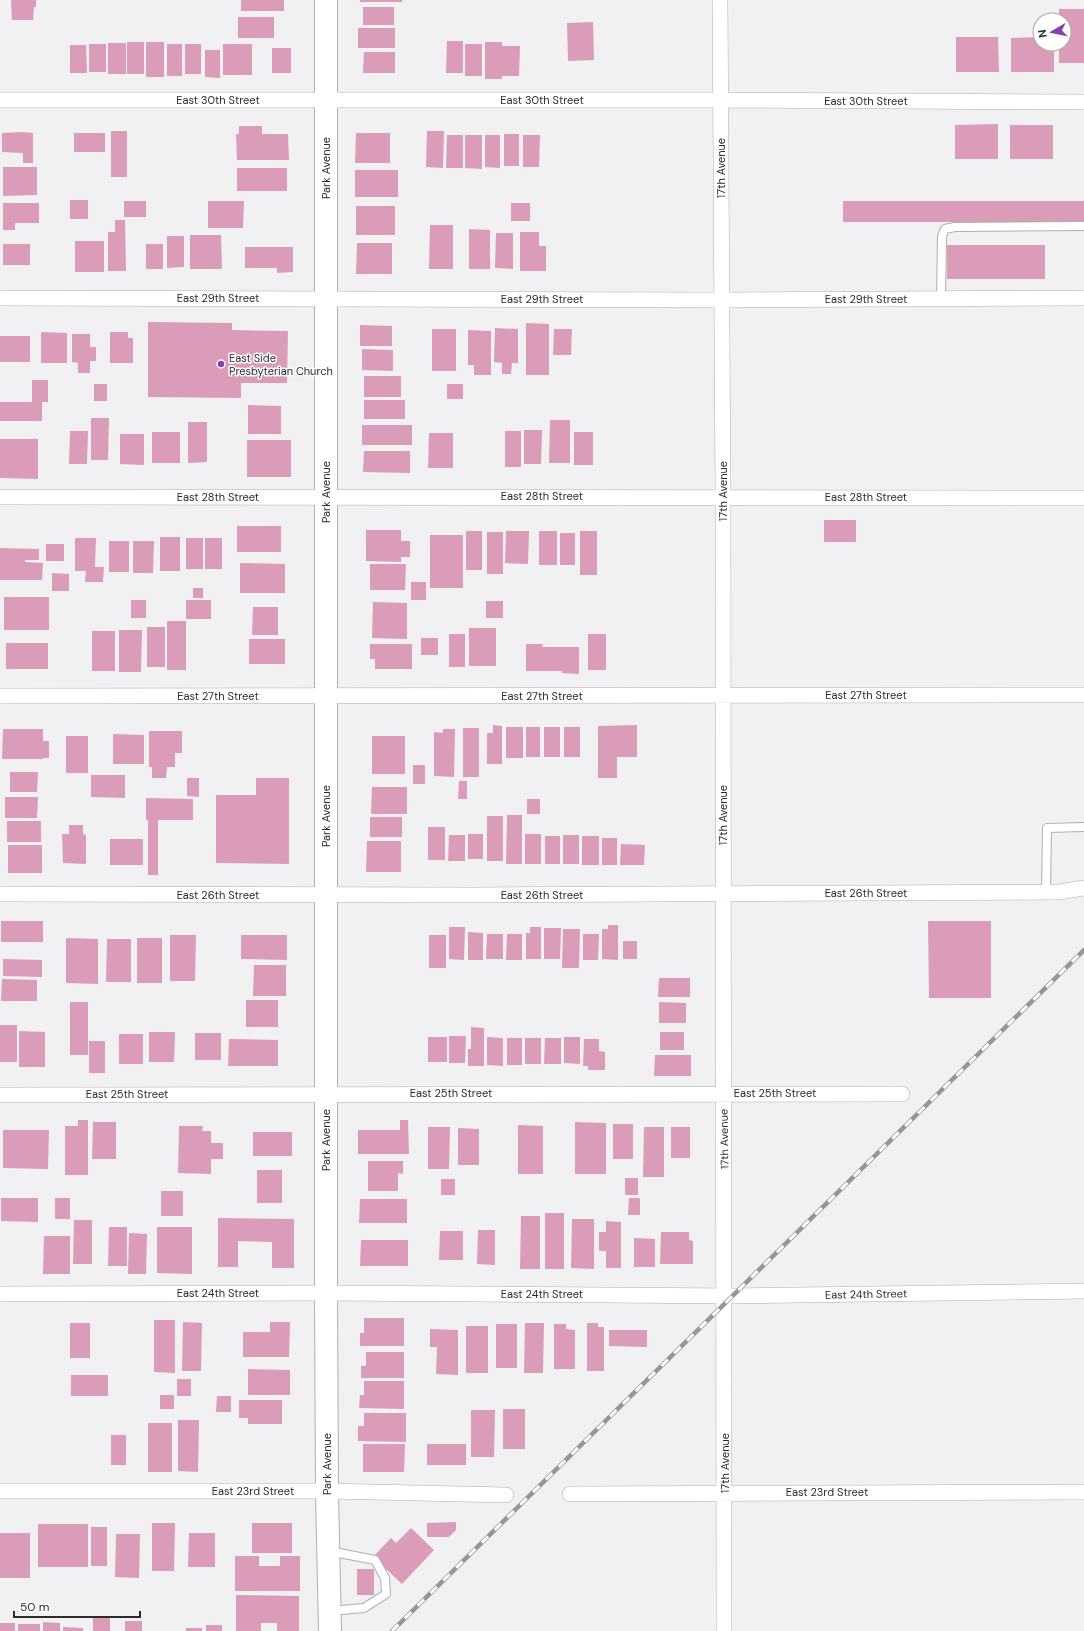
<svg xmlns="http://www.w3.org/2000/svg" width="1084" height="1631" font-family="'DM Sans',sans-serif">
  <rect width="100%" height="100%" fill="#f1f1f3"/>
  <!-- building -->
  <path fill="#da9cb9" d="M11 0H36V7H34L33 20H12Z
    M241 0H284V11H241Z
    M360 0H402V2H360Z
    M363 7H394V25H363Z
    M1059 9H1084V63H1059V44H1064V20H1059Z
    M238 17H274V38H238Z
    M593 22 594 60 568 61 567 23Z
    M358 28H395V48H358Z
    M956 37H998L999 72H956Z
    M1040 37V44H1054V72H1011V38Z
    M447 41H463V73H446Z
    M127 42H144V74H127Z
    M146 42H164V77H146Z
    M485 42H502V46H520L519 76H502V79H485Z
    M108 43H126V74H108Z
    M89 44H106V72H89Z
    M167 44H182V76H167Z
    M185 44H201V74H185Z
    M223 44H252V75H223Z
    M465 44H482V76H465Z
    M70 45H86L87 73H70Z
    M272 48H291V73H272Z
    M205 50H220V78L205 77Z
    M364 52H395V73H363Z
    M998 124V159H955V125Z
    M1010 125H1053V159H1010Z
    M239 126H262V134H288L289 160H237L236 134H239Z
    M111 131H127V177H111Z
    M427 131H444L443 168 426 167Z
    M23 132 33 133V163H23V153L2 152V133Z
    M74 133H105V152H74Z
    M356 133H390V163H355Z
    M504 134H519V166H504Z
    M447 135H463V168H446Z
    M465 135H482V169L465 168Z
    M485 135H500V168L485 167Z
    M523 135H540L539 167H523Z
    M3 167H37V195L3 196Z
    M237 168H287V191H237Z
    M355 170H398V197H355Z
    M70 200H88V219H70Z
    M124 201H146V217H124Z
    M208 201H244L243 228H208Z
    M843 201H1084V222H843Z
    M3 203H39V223H15V230H3Z
    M511 203H530V221H511Z
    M356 206H395V235H356Z
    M115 220H125L126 271H108V232H115Z
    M430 225H453V269H429Z
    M469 229 490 230V269H469Z
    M520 232H539V246H546V271H520Z
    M496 233H513V269L495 268Z
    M190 235H221L222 269H190Z
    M167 236H184V267L167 268Z
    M75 241H104V272H75Z
    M357 243H392V274H356Z
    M3 244H30V265H3Z
    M146 244H163V269H146Z
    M947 245H1045V279H947Z
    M245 247H293V272L277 273V268H245Z
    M148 322 232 323V330L288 331 287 383H241V398L148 397Z
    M526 323 549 324V375H526Z
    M360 325 392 326V346H360Z
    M495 328 518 329V363H512L511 374H502V363L494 362Z
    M432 329H456V371H432Z
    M554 329H572L571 355H553Z
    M468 330 491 331V375H474V365H468Z
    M41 332 67 333V363H41Z
    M110 332H128V338H133V363H110Z
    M72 334H90V347H96V361H90V373H78V363L72 362Z
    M0 336H30V362H0Z
    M362 349 393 350V371L362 370Z
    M364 376H401V397H364Z
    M32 380H48V402H42V421H0V402H32Z
    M94 384H107V401H94Z
    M447 384H463V399H447Z
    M364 400H405V419H364Z
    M248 405 281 406V434H248Z
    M91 418H109L108 460H91Z
    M550 420H570V463H549Z
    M188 422H207V462L188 463Z
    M362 425H412V445H362Z
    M524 430H542L541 464H524Z
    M70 431H88L87 464H69Z
    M505 431H521V467H505Z
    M152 432H180V463H152Z
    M574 432H593V465H574Z
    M429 433H453V468H428Z
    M120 434H144V465L120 464Z
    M0 439H38V479L0 478Z
    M247 440H291V477H247Z
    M364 451H410V473L363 472Z
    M824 520H856V542H824Z
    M237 526H281V552H237Z
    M366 530H401V541H410V557H401V562L366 561Z
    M466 531H482V570H466Z
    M506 531H529L528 564 505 563Z
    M539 531H557V565H539Z
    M580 531H597V575H580Z
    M487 532H503V574H487Z
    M560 533H575V565H560Z
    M430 535H463V588H430Z
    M160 537H180V571H160Z
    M75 538H96L95 567H104L103 582H85L86 571H75Z
    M186 538H203V569H186Z
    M205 538H222V569H205Z
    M109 541H129V572H109Z
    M133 541H154L153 573H133Z
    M46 544H64V561H46Z
    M0 548 39 549V560H25V562L43 563 42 580H0Z
    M240 563 285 564V593H240Z
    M370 564H406L405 590H370Z
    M52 573 69 574V591H52Z
    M411 582H426V600H411Z
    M193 588H203V598H193Z
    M4 597H49V630H4Z
    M131 600H146V618H131Z
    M186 600H211V619H186Z
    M486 601H503V618H486Z
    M373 602 407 603V639L372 638Z
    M253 607H278V635H252Z
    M167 621H186V670H167Z
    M147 627H165V667H147Z
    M469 628H496V666H469Z
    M119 630H142L141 672H119Z
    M92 631H115V671H92Z
    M449 634H465V667H449Z
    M588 634H606V670H588Z
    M421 638H438V655H421Z
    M249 639H285V664H249Z
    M6 643H48V669H6Z
    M370 644H412V669H375V659H370Z
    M526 644H543L542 647H579V674L562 673V671H526Z
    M493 725 502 726V764H487V733H493Z
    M637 725V757H617V778H598V726Z
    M506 727H523V758H506Z
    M526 727H540V757H526Z
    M544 727H560V757H544Z
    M564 727H580V757H564Z
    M463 728H479V777H463Z
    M3 729H43V741H49V758H43V759H2Z
    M443 729H455L454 777 434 776V732L443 733Z
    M149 731H182V753H175V767H167L166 778H152V767H149Z
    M113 734 144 735V764H113Z
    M66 736H88V773H66Z
    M372 736H405V774H372Z
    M413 765H425V784H413Z
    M10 772H38L37 792H10Z
    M91 775H125V798L91 797Z
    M187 778H199V797L187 796Z
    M256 778H289V864L216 863V795H256Z
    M459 781H467V799H458Z
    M372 787H407V814H371Z
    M5 797H38L37 818H5Z
    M146 798 193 799V820H158V875H148V820H146Z
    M527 799H540V814H527Z
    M507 815H522V864H506Z
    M487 816H503V861H487Z
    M370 817H402V837H370Z
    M7 821H41V842H7Z
    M69 825H83V834L86 835V864L63 863 62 834H69Z
    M428 827H445V860H428Z
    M468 834H483V859H468Z
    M525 834H541V864H525Z
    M449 835H465V861H448Z
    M563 835H579V864H563Z
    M545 836H560V864H545Z
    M582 836H599V865H582Z
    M602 838H617V865H602Z
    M110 839H143V865H110Z
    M367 841H401V872H366Z
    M621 844 645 845 644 865H620Z
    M8 845H42V873H8Z
    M1 921H43V942H1Z
    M928 921H991V998H929Z
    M608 925H618V960L602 959V929H608Z
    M449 927H465L464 960 449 959Z
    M530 927H541V959H526V933H530Z
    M544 928H561L560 959H544Z
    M563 929H580L579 968H562Z
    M468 932 483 933V960H468Z
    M487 934H503V959H486Z
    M507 934H522V960H506Z
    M583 934H599L598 960H583Z
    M170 935H196L195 981H170Z
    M241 935H287V960L241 959Z
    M429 935H446V968H429Z
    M66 938 98 939V984L66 983Z
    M137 938H162V983H137Z
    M107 939H131V982H106Z
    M623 941H637V959H623Z
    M3 959 42 960V977L3 976Z
    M254 965H286V996H253Z
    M659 978H690V997H658Z
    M2 979 37 980V1001H1Z
    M246 1000H278V1027H246Z
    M70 1002H88V1055H70Z
    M659 1002 686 1003V1023H659Z
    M0 1025H17V1062H0Z
    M471 1027 484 1028V1066H468V1049H471Z
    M19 1031 45 1032V1067H19Z
    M149 1032H175L174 1062H149Z
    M660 1032H684V1050H660Z
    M195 1033H221V1060H195Z
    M119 1034H143V1064H119Z
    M449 1036H466L465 1063H449Z
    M428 1037H447V1062H428Z
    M487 1037 503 1038V1066L487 1065Z
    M564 1037H580V1064L564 1063Z
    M507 1038H522V1065H507Z
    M525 1038H541V1064H525Z
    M545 1038H561V1064H544Z
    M229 1039 278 1040V1066H228Z
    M584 1039H599V1051L605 1052V1070H588V1066H583Z
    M89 1041H105V1073H89Z
    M655 1055H691V1076H654Z
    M78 1120H88V1175H65V1126H78Z
    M400 1120H408L409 1154H358V1130H400Z
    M93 1122H116V1159H92Z
    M575 1122 606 1123V1174H575Z
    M613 1124H633V1159H613Z
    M518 1125 543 1126V1174H518Z
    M179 1126H203L202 1131H211V1143H223V1159H211V1174L178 1173Z
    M428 1127H450L449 1169H428Z
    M644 1127H664V1177H643Z
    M671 1127H690V1158H671Z
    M458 1128 479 1129V1165H458Z
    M3 1130H49L48 1169 3 1168Z
    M253 1132H292V1156H253Z
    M368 1161H403V1174L398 1173V1191H368Z
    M257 1170H282V1203H257Z
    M625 1178H638V1195H625Z
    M441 1179H455V1195H441Z
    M161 1191H183V1216H161Z
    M1 1198H38V1222L1 1221Z
    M55 1198H70V1219H55Z
    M629 1198H640V1215H628Z
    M360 1199H407V1223H359Z
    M545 1213H564V1269H545Z
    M521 1216H540V1269H520Z
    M218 1218 294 1219V1268H272V1242L238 1241V1267H218Z
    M572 1219H594V1269L571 1268Z
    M74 1220H92V1264H73Z
    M606 1221 621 1222V1268H606V1251H599V1232H606Z
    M109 1227H127V1266H108Z
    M157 1227H192V1274L157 1273Z
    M478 1230H495V1265L477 1264Z
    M440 1231H463V1260H439Z
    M661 1232H689V1240L693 1241V1264H660Z
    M129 1233 147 1234 146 1274H128Z
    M44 1236H70V1274H43Z
    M634 1238 655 1239V1267H634Z
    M361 1240H408V1266H360Z
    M364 1318H404V1346H360V1333H364Z
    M154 1320H175V1373L154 1372Z
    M183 1322 202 1323 201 1371H182Z
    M270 1322H290L289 1357H243V1332H270Z
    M70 1323H90V1358H70Z
    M525 1323H544L543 1373H524Z
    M587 1323H598V1327H604V1371H587Z
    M496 1324H517V1368H496Z
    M554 1324H566V1329L575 1330V1369H554Z
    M466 1326H488V1373H466Z
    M430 1329 458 1330V1375L436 1374 437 1347H430Z
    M609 1330H647V1347L609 1346Z
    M366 1352H404V1378H361V1366H366Z
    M248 1369 290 1370V1395H248Z
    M71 1375H108V1396H71Z
    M177 1379H191V1396H177Z
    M364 1381H404V1409L359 1408 360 1395H364Z
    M160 1395H174V1409H160Z
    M217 1396H231V1412H216Z
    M239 1400H282V1424H248V1418H239Z
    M503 1409H525V1449H503Z
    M471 1410H495L494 1457H471Z
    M364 1413H406V1442L358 1441V1426H364Z
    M178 1420H199L198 1472 178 1471Z
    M148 1423H172V1472H148Z
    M111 1435H126V1465H111Z
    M363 1444H405L404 1472H363Z
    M427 1444H466V1465H427Z
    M456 1522V1530L449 1537H427V1523Z
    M152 1523H175L174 1571H152Z
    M252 1523H292V1553H252Z
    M38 1524H88V1567H38Z
    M91 1527H107V1566H91Z
    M411 1528 434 1550 402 1584 373 1557 391 1538 396 1543Z
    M0 1533H30V1578H0Z
    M189 1533H215V1567H188Z
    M116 1534H140L139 1578 115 1577Z
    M235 1556H259V1566H280V1556H300V1591H235Z
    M357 1569H374V1595H357Z
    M236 1595 299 1596V1631H277V1623H261V1631H236Z
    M93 1617H110V1631H93Z
    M125 1621H142V1631H125Z
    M43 1622 60 1623V1631H43Z
    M0 1623H15V1631H0Z
    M18 1624H40V1631H18Z
    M206 1625H222V1631H206Z
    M63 1627 83 1628V1631H63Z
    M186 1628H202V1631H186Z"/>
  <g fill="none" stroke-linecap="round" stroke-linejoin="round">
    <!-- lane casing -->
    <g stroke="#aeafb0" stroke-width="10">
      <path id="lane" d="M941 299 942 236 945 229 955 227 1084 226
        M1046 893 1047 828 1084 827
        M329 1551 375 1560 385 1578 386 1594 364 1608 330 1611"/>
    </g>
    <!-- street casing -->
    <g stroke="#aeafb0" stroke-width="16">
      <path id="street" d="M720 0 723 496 724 1631
        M0 100H720L1084 102
        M0 298 721 300 1084 298
        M0 497 1084 498
        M0 696 1084 695
        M0 894 473 895 1059 892 1084 888
        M0 1095 902 1094
        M0 1294 326 1293 733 1296 1084 1291
        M0 1491H327L506 1495
        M570 1494 1084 1492"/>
    </g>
    <!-- secondary casing -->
    <g stroke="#aeafb0" stroke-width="24">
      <path id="secondary" d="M326 0V1293L327 1491 330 1631"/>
    </g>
    <!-- lane -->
    <use href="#lane" stroke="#fff" stroke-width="8"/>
    <!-- street -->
    <use href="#street" stroke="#fff" stroke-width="15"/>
    <!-- secondary -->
    <use href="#secondary" stroke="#fff" stroke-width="22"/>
    <!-- rail casing -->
    <g stroke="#969698" stroke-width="4.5">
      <path id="rail" d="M392 1631 1084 950"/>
    </g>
    <!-- rail -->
    <use href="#rail" stroke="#fff" stroke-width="3" stroke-dasharray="9" stroke-linecap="butt"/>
  </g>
  <!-- markers -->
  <circle fill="#8b3eaf" stroke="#fff" stroke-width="1.5" cx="221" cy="364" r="4"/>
  <g text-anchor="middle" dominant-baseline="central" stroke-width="3" stroke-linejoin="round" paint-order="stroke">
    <!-- street labels -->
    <g font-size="11" fill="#2b2b2c" stroke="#fff">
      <text x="218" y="100">East 30th Street</text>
      <text x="542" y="100">East 30th Street</text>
      <text x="866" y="101">East 30th Street</text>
      <text transform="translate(326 168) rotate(-90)">Park Avenue</text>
      <text transform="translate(721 168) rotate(-90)">17th Avenue</text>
      <text x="218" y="298">East 29th Street</text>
      <text x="542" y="299">East 29th Street</text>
      <text x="866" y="299">East 29th Street</text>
      <text transform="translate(723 491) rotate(-90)">17th Avenue</text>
      <text transform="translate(326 492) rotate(-90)">Park Avenue</text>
      <text x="542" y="496">East 28th Street</text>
      <text x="218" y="497">East 28th Street</text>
      <text x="866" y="497">East 28th Street</text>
      <text x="866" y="695">East 27th Street</text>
      <text x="218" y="696">East 27th Street</text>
      <text x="542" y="696">East 27th Street</text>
      <text transform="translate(723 815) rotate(-90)">17th Avenue</text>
      <text transform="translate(326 816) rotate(-90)">Park Avenue</text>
      <text x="866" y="893">East 26th Street</text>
      <text x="218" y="895">East 26th Street</text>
      <text x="542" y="895">East 26th Street</text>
      <text x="451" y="1093">East 25th Street</text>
      <text x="775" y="1093">East 25th Street</text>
      <text x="127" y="1094">East 25th Street</text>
      <text transform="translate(724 1139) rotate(-91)">17th Avenue</text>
      <text transform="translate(326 1140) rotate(-90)">Park Avenue</text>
      <text x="218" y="1293">East 24th Street</text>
      <text x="542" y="1294">East 24th Street</text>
      <text transform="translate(866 1294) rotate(-1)">East 24th Street</text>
      <text transform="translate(725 1463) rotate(-90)">17th Avenue</text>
      <text transform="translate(327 1464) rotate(-90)">Park Avenue</text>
      <text x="253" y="1491">East 23rd Street</text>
      <text x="827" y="1492">East 23rd Street</text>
    </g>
    <!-- poi labels -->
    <g font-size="11" fill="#2b2b2c" stroke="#fff" text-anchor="start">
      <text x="229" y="358">East Side<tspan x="229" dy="13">Presbyterian Church</tspan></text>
    </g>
  </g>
  <!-- north arrow -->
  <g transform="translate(1052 32) rotate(261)"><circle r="19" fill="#ffffff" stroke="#aaaaab"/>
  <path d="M0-3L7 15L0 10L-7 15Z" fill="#8b3eaf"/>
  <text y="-6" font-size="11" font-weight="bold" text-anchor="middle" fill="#2b2b2c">N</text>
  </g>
  <!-- scale -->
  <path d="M14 1611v6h126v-6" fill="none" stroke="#2b2b2c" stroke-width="2"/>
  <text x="20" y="1611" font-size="12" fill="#2b2b2c" stroke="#ffffff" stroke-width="3" paint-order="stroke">50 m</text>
</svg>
